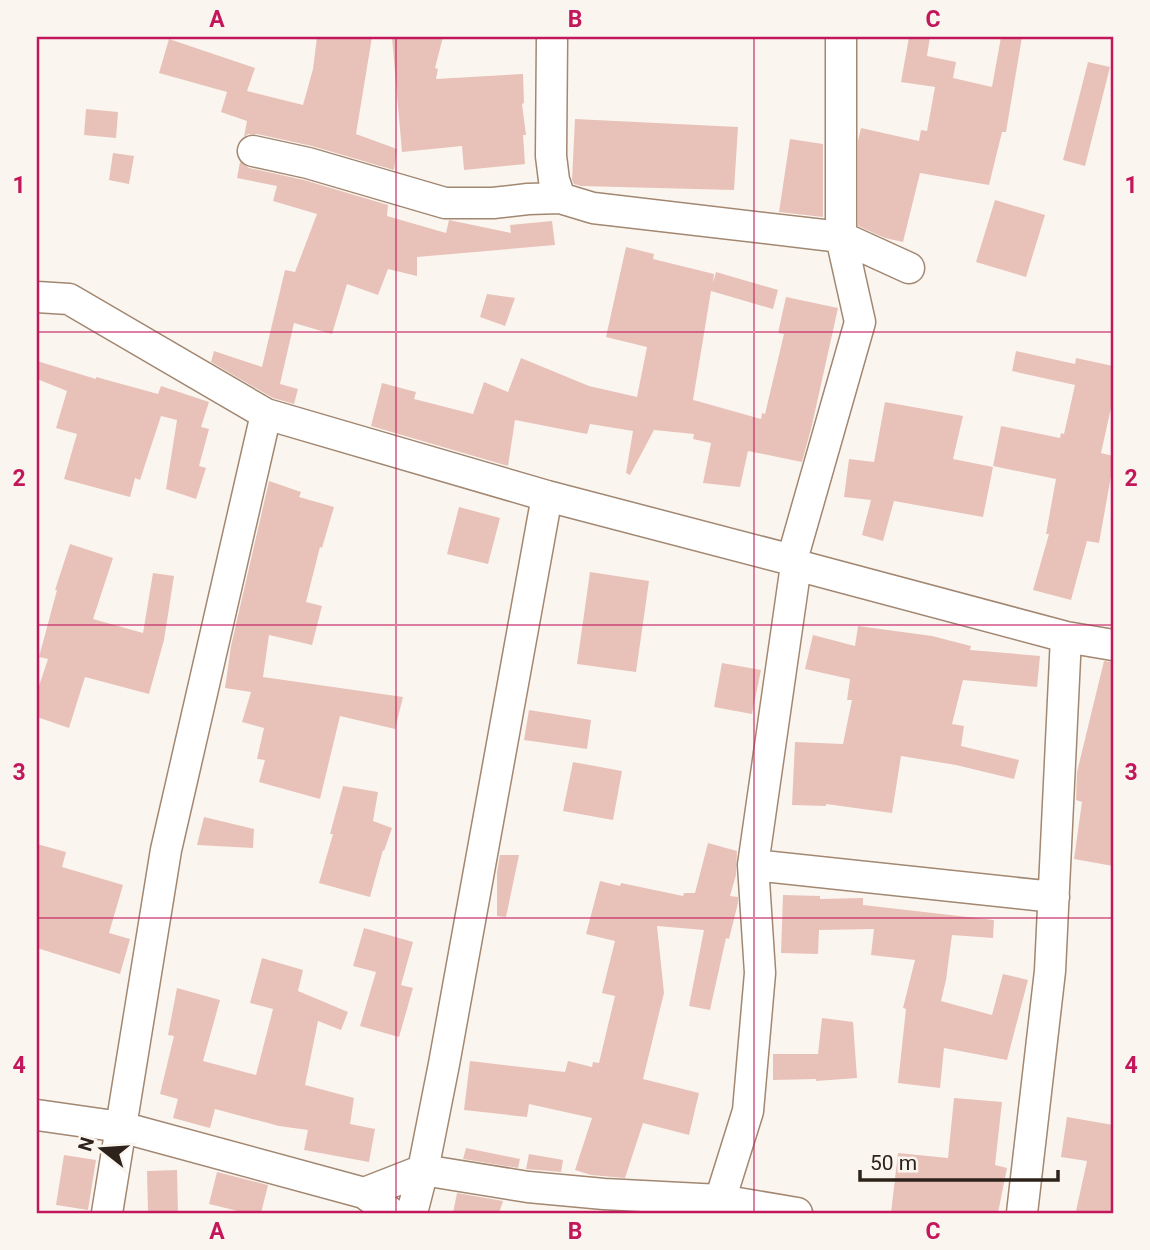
<svg xmlns="http://www.w3.org/2000/svg" width="1150" height="1250" font-family="Roboto,sans-serif">
  <rect width="100%" height="100%" fill="#fbf5f0"/>
  <!-- building -->
  <path fill="#e8c2b9" d="M317 37H372L356 134 397 149 394 170 312 146 257 134H248L244 137 247 121 221 112 227 92 159 73 169 39 255 68 247 91 303 105 313 69Z
    M392 37H443L435 68 438 69 436 79 523 74 524 103 522 104 526 135H523L525 164 464 170 462 146 402 152Z
    M909 37H930L927 56 956 62 953 78 992 87 1001 37H1022L1006 132H1002L989 185 920 173 903 242 885 238 858 226V141L861 128 919 141 921 130 927 131 935 87 901 82Z
    M1088 62 1110 67 1085 166 1063 160Z
    M86 109 118 112 116 138 84 135Z
    M575 119 738 127 734 190 581 186 574 184 572 180Z
    M790 139 823 144V217L779 212Z
    M113 153 134 156 129 184 109 180Z
    M240 162 249 168 304 180 388 205 387 216 446 233 449 220 511 233 510 225 552 221 555 245 417 257V276L388 269 378 295 347 284 332 334 294 323 280 384 298 389 294 404 273 398 211 362 214 351 262 367 285 270 295 272 317 214 273 201 277 186 237 178Z
    M995 200 1045 215 1026 277 976 262Z
    M626 247 654 254 653 259 714 274 713 283 716 272 778 290 773 309 711 291 693 400 697 401 761 419 762 413 765 414 784 334 778 333 786 297 838 308 812 425 802 462 748 451 740 487 703 483 711 443 693 439 694 434 654 430 630 475 626 473 633 431 590 424 587 434 515 420 508 466 371 426 382 383 416 392 414 399 473 414 484 382 508 392 521 358 589 386 637 397 647 347 606 337Z
    M487 294 515 298 505 326 480 317Z
    M1016 351 1075 364 1076 358 1113 366V399L1101 453 1113 456V465L1099 543 1087 541 1071 600 1033 590 1049 534H1046L1056 479 993 466 1001 426 1060 438 1061 433 1064 434 1075 385 1012 371Z
    M37 361 96 379V377L158 394 161 386 209 402 201 427 209 429 199 466 206 468 196 499 166 489 177 420 161 416 140 480 135 478 130 497 64 479 77 434 56 428 67 391 37 379Z
    M885 402 963 416 953 459 993 467 983 517 894 501 883 541 862 535 871 500 844 497 849 459 874 462Z
    M269 481 301 492 299 497 334 507 322 548 320 547 306 602 322 606 312 645 269 635 263 677 403 697 395 729 340 716 320 799 259 782 265 760 257 759 264 728 242 722 251 692 225 688 231 646Z
    M459 507 500 518 488 564 447 554Z
    M70 544 113 558 93 619 143 633 153 573 174 576 164 640 149 694 85 677 69 728 37 717V692L48 659 39 657 57 590H55Z
    M590 572 649 581 636 672 577 664Z
    M858 626 932 636 971 646 970 650 1040 656 1037 687 963 680 952 724 964 726 961 746 1019 760 1014 779 956 765 901 756 892 813 826 804V806L792 805 795 742 843 744 852 700H847L850 679 805 669 813 635 855 646Z
    M1104 661 1113 662V866L1074 859 1082 802 1076 800 1077 772Z
    M722 663 761 670 752 714 714 707Z
    M529 710 591 720 587 749 524 740Z
    M573 762 622 771 613 820 563 811Z
    M343 786 378 792 373 821 392 828 384 851 383 850 370 897 319 883 333 834H330Z
    M204 817 254 829 253 848 197 845Z
    M708 843 737 851 736 875 730 896 738 897V903L729 939 726 938 710 1010 689 1006 704 930 657 926 664 993 643 1079 699 1093 689 1135 643 1123 625 1178 591 1175 575 1170 592 1118 529 1104 527 1117 464 1110 470 1061 565 1072 568 1061 592 1067 593 1062 599 1063 615 996 602 993 615 941 586 934 600 881 620 886 621 883 683 896 684 893H695Z
    M37 844 66 852 62 867 123 885 109 933 130 939 120 974 37 948Z
    M500 855H519L506 917 497 916V872Z
    M783 895 820 896V899L863 898V905L994 920 993 938 952 935 946 980 941 1001 992 1015 1003 974 1028 980 1007 1060 944 1048 940 1088 898 1083 906 1009 903 1008 915 960 871 955 874 929 819 930 818 954 781 953Z
    M364 928 413 942 401 985 413 988 399 1037 360 1026 376 972 353 966Z
    M262 958 303 970 298 991 348 1012 341 1030 318 1021 305 1085 354 1098 350 1124 375 1129 369 1162 304 1150 308 1130 279 1126 215 1109 210 1128 173 1118 178 1099 160 1094 174 1036 168 1035 177 988 220 1000 203 1061 256 1075 273 1009 250 1003Z
    M822 1018 853 1022 857 1078 816 1081V1079L773 1080V1054H818Z
    M954 1098 1002 1102 995 1165 1007 1168 998 1213H891L898 1153 948 1158Z
    M1067 1117 1113 1125V1213H1087L1076 1211 1087 1161 1061 1157Z
    M466 1148 520 1159 518 1168 463 1159Z
    M529 1154 563 1160 561 1172 526 1169Z
    M64 1155 96 1160 88 1210 56 1205Z
    M177 1170 178 1213H148L147 1171Z
    M217 1172 268 1185 261 1213H246L209 1204Z
    M457 1193 503 1201 499 1213H453Z"/>
  <g fill="none" stroke-linecap="round" stroke-linejoin="round">
    <!-- minor casing -->
    <g stroke="#a28771" stroke-width="33">
      <path id="minor" d="M552 37 551 156 554 180 560 198
        M253 151 308 163 445 203H493L528 199 560 198 593 208 841 237 909 268
        M37 297 69 299 266 414 547 496 792 560 796 565 1066 637 1113 645
        M792 560 860 322 841 237V37
        M753 865 1054 897
        M37 1115 121 1127 364 1193 391 1213
        M364 1193 423 1170 528 1187 604 1194 720 1200 797 1213
        M107 1213 166 850 266 414
        M412 1213 423 1170 444 1064 547 496
        M716 1213 748 1111 760 973 753 865 796 565
        M1022 1213 1050 971 1066 637"/>
    </g>
    <!-- minor -->
    <use href="#minor" stroke="#fff" stroke-width="30"/>
  </g>
  <!-- grid -->
  <path fill="none" stroke="#c2185b" stroke-width="2" stroke-opacity="0.55" d="M396 37V1213M754 37V1213M37 332H1113M37 625H1113M37 918H1113"/>
  <!-- border -->
  <rect width="1150" height="1250" fill="none" stroke="#fbf5f0" stroke-width="77"/>
  <!-- north arrow -->
  <g transform="translate(102 1149) rotate(287)" stroke="#fbf5f0" stroke-width="5" paint-order="stroke">
  <path d="M0-5L12 26L0 18L-12 26Z" fill="#2e231a"/>
  <text y="-10" font-size="19" font-weight="bold" text-anchor="middle" fill="#2e231a">N</text>
  </g>
  <!-- scale -->
  <path d="M860 1170v10h198v-10" fill="none" stroke="#2e231a" stroke-width="3.5"/>
  <text x="870" y="1170" font-size="21" fill="#2e231a" stroke="#fbf5f0" stroke-width="5" paint-order="stroke">50 m</text>
  <rect x="38" y="38" width="1074" height="1174" fill="none" stroke="#c2185b" stroke-width="2.5"/>
  <g font-size="23" text-anchor="middle" font-weight="bold" fill="#c2185b">
    <text x="217" y="27">A</text>
    <text x="575" y="27">B</text>
    <text x="933" y="27">C</text>
    <text x="19" y="193">1</text>
    <text x="1131" y="193">1</text>
    <text x="19" y="486">2</text>
    <text x="1131" y="486">2</text>
    <text x="19" y="780">3</text>
    <text x="1131" y="780">3</text>
    <text x="19" y="1073">4</text>
    <text x="1131" y="1073">4</text>
    <text x="217" y="1239">A</text>
    <text x="575" y="1239">B</text>
    <text x="933" y="1239">C</text>
  </g>
</svg>
